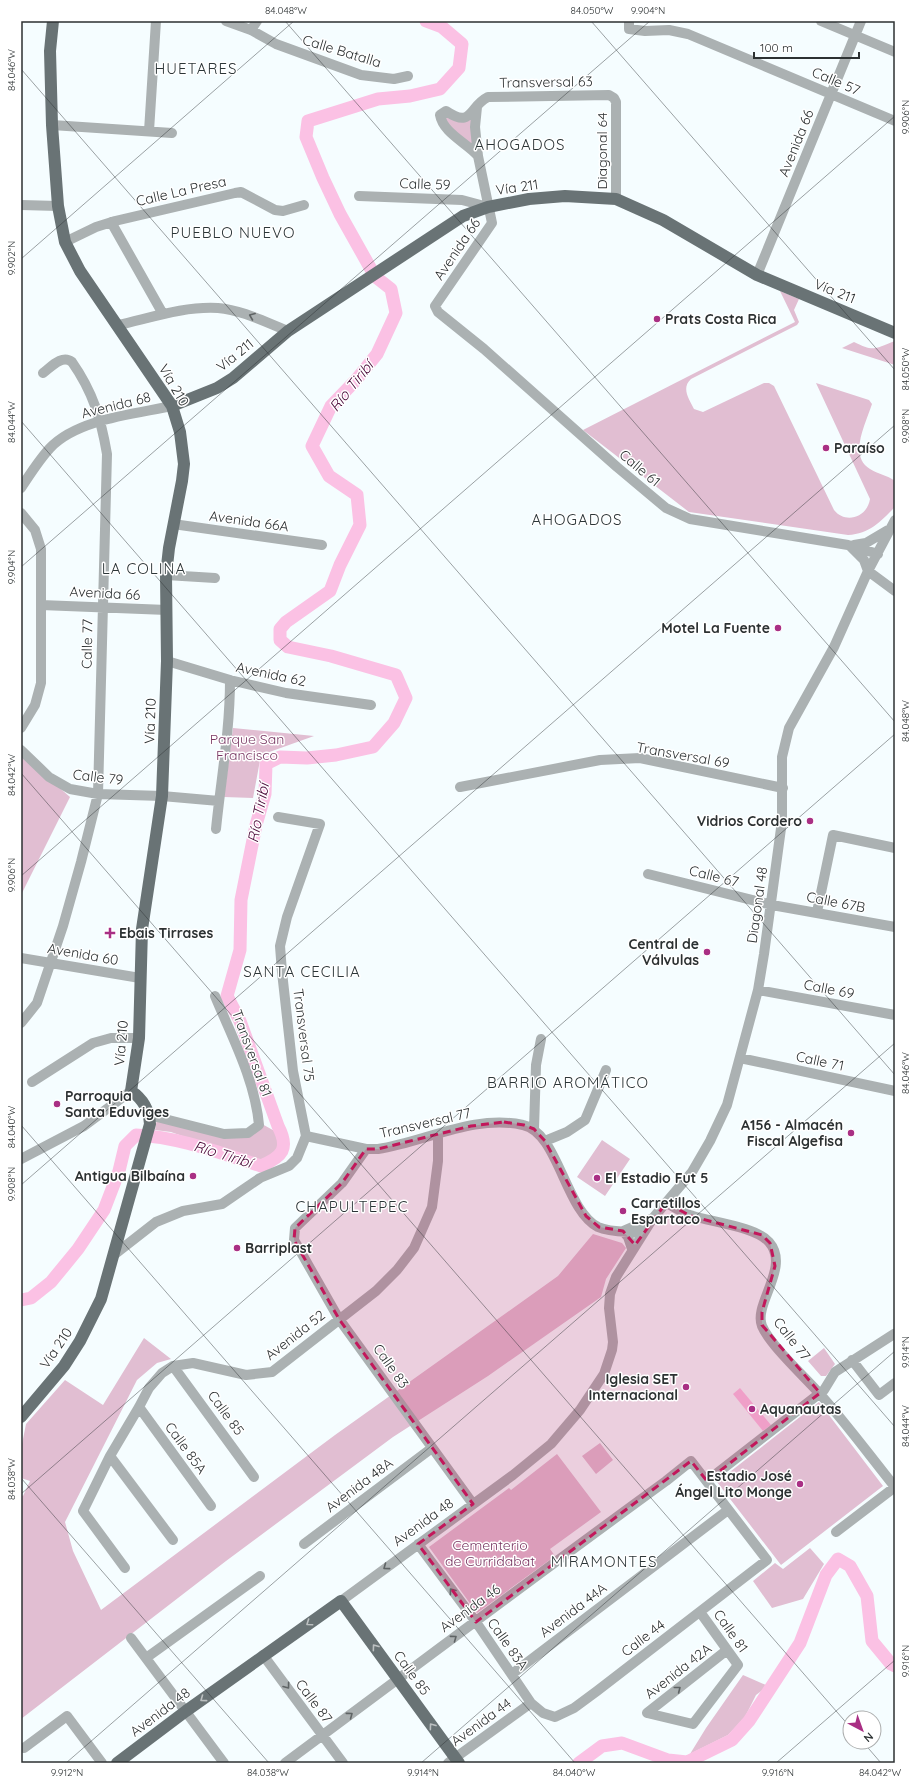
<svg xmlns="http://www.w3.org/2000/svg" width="916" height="1784" font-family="Quicksand,sans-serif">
  <rect width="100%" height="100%" fill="#f5fdff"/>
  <!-- green -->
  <path fill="#e1bed2" d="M443 113 473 114 475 149 446 126Z
    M780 291 799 299 794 310 799 322 797 325 691 379C681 388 689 399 694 409L703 412 764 383H769L774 386 834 510C845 524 867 518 870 499L816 383 869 400 872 404C866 423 848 456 870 469 878 474 887 475 895 481V507C881 521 870 534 848 535L689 512 583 430 795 322Z
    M895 341V365L842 348 854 342C874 352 874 349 895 341Z
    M233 728 314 736 261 755 253 798 224 797Z
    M21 754 70 797 21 895Z
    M157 1118 223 1136 262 1124 280 1134C278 1153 277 1157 258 1163L171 1132 155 1130Z
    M602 1140 630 1159 605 1196 577 1177Z
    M593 1234 622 1243 626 1248 606 1279 601 1297 488 1376 393 1437 226 1561 21 1719V1495L23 1496 30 1481 21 1478V1449L26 1424 65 1380 103 1405 144 1338 171 1359 157 1363 137 1380 65 1522 73 1551 101 1610 335 1435 558 1276Z
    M824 1348 835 1364 826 1376H821L808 1361Z
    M819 1402 883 1486 781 1565 717 1482Z
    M600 1443 613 1460 596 1474 582 1456Z
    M557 1454 601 1512 550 1549 555 1556 477 1613 429 1547 509 1488 511 1490Z
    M810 1548 824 1564 803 1599 772 1608 753 1581 775 1563 783 1569Z
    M743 1675 768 1686 756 1695 745 1717 728 1735 690 1754 706 1728Z"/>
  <!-- water -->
  <path fill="#fbc1e4" d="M740 1388 771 1425 763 1431 733 1394Z"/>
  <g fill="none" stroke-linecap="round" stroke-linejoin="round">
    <!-- river -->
    <path stroke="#fbc1e4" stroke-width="13" d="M372 271 340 214 323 178 306 137 308 121 378 99 410 96 440 89 459 68 462 44 442 27 426 21
      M21 1300 31 1298 51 1282 78 1249 104 1210 119 1171 125 1146 136 1135C179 1137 220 1153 261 1166 282 1157 290 1149 278 1126L240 1021 227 996 240 950 241 900 256 825 265 794 266 764 280 757 307 758 336 755 373 747 394 723 406 698 396 675 331 656 288 647 280 640V629L286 622 330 591 340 565 360 525 357 495 329 476 312 446 331 406 356 380 377 354 396 313 391 289 377 278
      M579 1763 602 1746 622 1743 668 1760 687 1762 732 1740 749 1721 800 1643 826 1575 838 1559 850 1566 867 1596 872 1641 891 1664 895 1666"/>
    <!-- minor -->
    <path stroke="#abb1b2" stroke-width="10" d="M226 21 251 30 276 44 361 75 394 79 408 76
      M629 21V29L645 31 669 30 688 34 895 121
      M821 21 895 52
      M251 30 257 21
      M477 107 475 127 478 156 492 223 435 306 438 312 484 349 617 467 666 508 690 519 848 545 878 554
      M52 125 172 133
      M149 131 156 21
      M478 156C467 143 443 133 440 115L446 111C473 129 468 107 488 97L609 95 614 98 616 102V199
      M359 196 462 200 488 207
      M21 205 58 206
      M111 222 163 314
      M65 242 96 227 115 221 235 193 241 192 275 210 283 211 304 205
      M757 275 861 21
      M118 325C150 318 184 306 218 308 242 310 265 322 288 331
      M21 488C30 474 39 460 50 448 77 419 135 414 172 406
      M21 513 35 530 41 549V683L35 705 21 728
      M173 524 322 545
      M854 545 866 543 888 530
      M851 547 864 560 868 571
      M868 571 895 591
      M166 575 215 578
      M41 605 167 610
      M167 661 230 680 286 693 371 705
      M21 750 49 777 70 789 98 794 162 796 219 801
      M460 787 600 760 640 758 783 788
      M278 817 320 824 287 917 280 946 282 972 293 1071 306 1136
      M216 829C221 779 230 731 230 680
      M648 874 772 905 895 927
      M817 912 833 835 895 848
      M21 958 140 978
      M758 990 895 1015
      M21 1023 37 1003 63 926 81 862 98 794 107 454C101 419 93 392 72 362 62 354 51 367 43 373
      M740 1058 895 1091
      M32 1082 93 1043 111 1038H139
      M149 1115 224 1134 248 1133 259 1125C255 1080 232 1037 215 996
      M534 1129 536 1065 541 1039
      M306 1136 366 1149H378C425 1142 474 1114 523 1125 558 1132 565 1210 598 1227 611 1233 629 1231 643 1233
      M545 1141 567 1132 585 1120 606 1070
      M366 1149 342 1183 295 1228 294 1240 339 1319 473 1504
      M21 1159 84 1126 131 1091
      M666 1203C675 1207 684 1214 693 1216 713 1222 756 1227 769 1242 791 1267 753 1304 762 1326 770 1345 804 1376 819 1393 846 1423 870 1456 895 1487
      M632 1249 628 1237 623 1231 653 1218
      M115 1254 156 1222 183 1211 222 1204 260 1178 289 1166 297 1158 306 1136
      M852 1360 879 1395 895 1383
      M173 1366 254 1477
      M139 1407 211 1506
      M110 1456 173 1540
      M707 1481 824 1390 835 1372 894 1334 895 1335
      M836 1532 895 1487
      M304 1544 432 1448
      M125 1568 83 1511 110 1456 139 1407 149 1388 162 1373 173 1366 193 1363 246 1375 272 1372 376 1291 397 1270 414 1248 432 1207 438 1161V1135
      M341 1601 513 1475 551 1444 580 1410 604 1374 612 1350 613 1342 609 1308 610 1294 616 1277 653 1218 692 1172 710 1141 727 1105 758 990 764 954 782 821V757L789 728 834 647 868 571 895 520
      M131 1638 224 1763
      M263 1655 343 1763
      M146 1658 260 1576
      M512 1674 728 1510
      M647 1713 693 1724 738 1665 700 1612
      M647 1713 727 1650
      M24 1748 67 1716 102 1763
      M285 1763C412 1669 538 1574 666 1481L691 1461 767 1560 597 1691 574 1708 555 1717 543 1713 531 1703 476 1622 418 1544
      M448 1763 531 1703"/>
    <!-- major -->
    <path stroke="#697375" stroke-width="12" d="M172 406 217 388 233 378 288 331 463 216 488 207 529 199 565 196 616 199 663 220 757 275 895 333
      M21 1417 64 1366 80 1341 101 1299 150 1124C149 1109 143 1099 131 1091L139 1038 142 929 162 796 167 661 166 575 169 548 182 481 184 464 180 432 172 406 80 271 65 242 58 206 52 125 50 51 53 21
      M117 1763 186 1711 341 1601 459 1763"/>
  </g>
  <!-- one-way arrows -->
  <defs><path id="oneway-chevron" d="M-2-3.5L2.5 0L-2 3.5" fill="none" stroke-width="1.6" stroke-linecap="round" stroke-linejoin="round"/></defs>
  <g stroke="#5f6465">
    <use href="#oneway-chevron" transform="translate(252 316) rotate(-158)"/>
    <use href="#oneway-chevron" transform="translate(386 1567) rotate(144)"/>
    <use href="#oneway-chevron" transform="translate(452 1591) rotate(-127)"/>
    <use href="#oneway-chevron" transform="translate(454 1638) rotate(-36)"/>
    <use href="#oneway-chevron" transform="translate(287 1686) rotate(53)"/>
    <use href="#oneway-chevron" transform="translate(678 1689) rotate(-38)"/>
    <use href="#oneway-chevron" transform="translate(350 1715) rotate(-37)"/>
  </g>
  <g stroke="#bcc0c1">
    <use href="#oneway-chevron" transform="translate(309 1623) rotate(145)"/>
    <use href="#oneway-chevron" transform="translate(375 1647) rotate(-126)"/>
    <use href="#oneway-chevron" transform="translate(203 1699) rotate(144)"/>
    <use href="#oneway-chevron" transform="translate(432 1726) rotate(-126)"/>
  </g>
  <!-- marked area -->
  <path fill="#c2185b" fill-opacity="0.2" stroke="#c2185b" stroke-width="3" stroke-dasharray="8 5" stroke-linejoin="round" d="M504 1122 524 1125 534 1129 545 1141 586 1216 599 1227 623 1231 635 1245 666 1203 691 1216 762 1235 770 1243 775 1266 762 1312V1325L820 1393 707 1481 691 1461 476 1622 418 1544 473 1504 339 1319 294 1240 295 1228 342 1183 366 1149H378L471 1126Z"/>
  <!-- ticks -->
  <path fill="none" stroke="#2c3132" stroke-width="1" stroke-opacity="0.45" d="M285 21 895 722M591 21 895 370M21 69 895 1075M21 259 294 21M21 421 895 1427M21 567 650 21M21 773 850 1727M21 876 895 116M21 1125 575 1763M21 1185 895 425M21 1478 269 1763M21 1494 895 734M863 1742 881 1763M66 1763 895 1043M421 1763 895 1351M776 1763 895 1660"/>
  <!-- markers -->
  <g fill="#a92f84" stroke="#fff" stroke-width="1.5">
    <circle cx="657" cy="319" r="4"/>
    <circle cx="826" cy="448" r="4"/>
    <circle cx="778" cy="628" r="4"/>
    <circle cx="810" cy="821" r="4"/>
    <path d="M108 927h4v4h4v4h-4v4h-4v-4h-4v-4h4z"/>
    <circle cx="707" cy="952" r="4"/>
    <circle cx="57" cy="1104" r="4"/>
    <circle cx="851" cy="1133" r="4"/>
    <circle cx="193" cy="1176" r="4"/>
    <circle cx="597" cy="1178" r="4"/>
    <circle cx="623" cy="1211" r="4"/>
    <circle cx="237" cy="1248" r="4"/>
    <circle cx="686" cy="1387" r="4"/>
    <circle cx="752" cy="1409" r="4"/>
    <circle cx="800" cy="1484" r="4"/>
  </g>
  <g text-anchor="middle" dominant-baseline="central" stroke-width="3" stroke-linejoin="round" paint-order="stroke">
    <!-- street labels -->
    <g font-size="14" fill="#2c3132" stroke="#fff">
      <text transform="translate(342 51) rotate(17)">Calle Batalla</text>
      <text transform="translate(836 81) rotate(23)">Calle 57</text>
      <text transform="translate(546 82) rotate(-1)">Transversal 63</text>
      <text transform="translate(796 143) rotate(-68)">Avenida 66</text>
      <text transform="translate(602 151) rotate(-90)">Diagonal 64</text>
      <text transform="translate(425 184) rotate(2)">Calle 59</text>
      <text transform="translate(517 187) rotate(-8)">Vía 211</text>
      <text transform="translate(181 191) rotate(-13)">Calle La Presa</text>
      <text transform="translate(457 249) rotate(-56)">Avenida 66</text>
      <text transform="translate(835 291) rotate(22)">Vía 211</text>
      <text transform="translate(235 355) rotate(-39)">Vía 211</text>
      <text transform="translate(174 385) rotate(60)">Vía 210</text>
      <text transform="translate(116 405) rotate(-14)">Avenida 68</text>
      <text transform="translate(640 468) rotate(40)">Calle 61</text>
      <text transform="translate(249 521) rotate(8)">Avenida 66A</text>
      <text transform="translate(105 593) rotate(3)">Avenida 66</text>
      <text transform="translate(87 644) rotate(-89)">Calle 77</text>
      <text transform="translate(271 674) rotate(12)">Avenida 62</text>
      <text transform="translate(150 721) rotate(-88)">Vía 210</text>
      <text transform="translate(683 755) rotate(10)">Transversal 69</text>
      <text transform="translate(98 777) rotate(7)">Calle 79</text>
      <text transform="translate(714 876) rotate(14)">Calle 67</text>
      <text transform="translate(836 902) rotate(11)">Calle 67B</text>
      <text transform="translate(757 905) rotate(-82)">Diagonal 48</text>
      <text transform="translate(83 954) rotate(10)">Avenida 60</text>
      <text transform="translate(829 989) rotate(11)">Calle 69</text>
      <text transform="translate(304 1035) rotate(83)">Transversal 75</text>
      <text transform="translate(121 1043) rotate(-85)">Vía 210</text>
      <text transform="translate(252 1053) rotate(70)">Transversal 81</text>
      <text transform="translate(820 1061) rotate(12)">Calle 71</text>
      <text transform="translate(425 1123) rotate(-13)">Transversal 77</text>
      <text transform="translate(295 1335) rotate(-38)">Avenida 52</text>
      <text transform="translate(792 1339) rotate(52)">Calle 77</text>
      <text transform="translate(56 1348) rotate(-56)">Vía 210</text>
      <text transform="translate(391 1366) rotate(55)">Calle 83</text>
      <text transform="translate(226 1413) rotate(54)">Calle 85</text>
      <text transform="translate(186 1448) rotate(54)">Calle 85A</text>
      <text transform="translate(359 1485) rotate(-37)">Avenida 48A</text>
      <text transform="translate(423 1522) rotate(-36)">Avenida 48</text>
      <text transform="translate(470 1608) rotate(-36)">Avenida 46</text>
      <text transform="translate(573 1610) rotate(-37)">Avenida 44A</text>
      <text transform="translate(731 1631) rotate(55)">Calle 81</text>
      <text transform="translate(643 1638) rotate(-37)">Calle 44</text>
      <text transform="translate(508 1644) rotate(55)">Calle 83A</text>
      <text transform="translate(678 1671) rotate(-38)">Avenida 42A</text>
      <text transform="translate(412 1673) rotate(54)">Calle 85</text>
      <text transform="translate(314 1701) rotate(53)">Calle 87</text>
      <text transform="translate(160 1712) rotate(-37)">Avenida 48</text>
      <text transform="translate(481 1722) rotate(-36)">Avenida 44</text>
    </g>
    <!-- poi labels -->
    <g font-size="14" font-weight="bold" fill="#2c3132" stroke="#fff" text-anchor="start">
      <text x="665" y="319">Prats Costa Rica</text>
      <text x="834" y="448">Paraíso</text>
      <text x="770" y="628" text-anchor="end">Motel La Fuente</text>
      <text x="802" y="821" text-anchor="end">Vidrios Cordero</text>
      <text x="119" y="933">Ebais Tirrases</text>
      <text x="699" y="944" text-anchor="end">Central de<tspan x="699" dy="16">Válvulas</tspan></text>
      <text x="65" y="1096">Parroquia<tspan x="65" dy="16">Santa Eduviges</tspan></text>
      <text x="843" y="1125" text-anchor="end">A156 - Almacén<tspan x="843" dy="16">Fiscal Algefisa</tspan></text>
      <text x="185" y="1176" text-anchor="end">Antigua Bilbaína</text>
      <text x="605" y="1178">El Estadio Fut 5</text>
      <text x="631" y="1203">Carretillos<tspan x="631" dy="16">Espartaco</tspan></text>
      <text x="245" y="1248">Barriplast</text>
      <text x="678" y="1379" text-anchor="end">Iglesia SET<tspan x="678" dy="16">Internacional</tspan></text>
      <text x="760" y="1409">Aquanautas</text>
      <text x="792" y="1476" text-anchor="end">Estadio José<tspan x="792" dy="16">Ángel Lito Monge</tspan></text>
    </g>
    <!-- park labels -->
    <g font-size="14" fill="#783662" stroke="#fff">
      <text x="247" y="739">Parque San<tspan x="247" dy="16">Francisco</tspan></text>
      <text x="490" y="1545">Cementerio<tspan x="490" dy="16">de Curridabat</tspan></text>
    </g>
    <!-- neighbourhood labels -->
    <g font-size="15" letter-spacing="1" fill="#2c3638" stroke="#fff">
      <text x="196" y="68">HUETARES</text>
      <text x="520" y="144">AHOGADOS</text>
      <text x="233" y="232">PUEBLO NUEVO</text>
      <text x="577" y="519">AHOGADOS</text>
      <text x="144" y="568">LA COLINA</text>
      <text x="302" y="971">SANTA CECILIA</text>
      <text x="568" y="1082">BARRIO AROMÁTICO</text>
      <text x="352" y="1206">CHAPULTEPEC</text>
      <text x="604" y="1561">MIRAMONTES</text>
    </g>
    <!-- water labels -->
    <g font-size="15" font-style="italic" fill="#4b0939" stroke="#fff">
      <text transform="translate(351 386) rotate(-51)">Río Tiribí</text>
      <text transform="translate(258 813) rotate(-79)">Río Tiribí</text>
      <text transform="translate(223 1154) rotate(17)">Río Tiribí</text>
    </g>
  </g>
  <!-- border -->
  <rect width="916" height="1784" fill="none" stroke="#ffffff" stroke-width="44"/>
  <!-- north arrow -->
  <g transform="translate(862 1730) rotate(139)"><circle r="19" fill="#ffffff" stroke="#abadad"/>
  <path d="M0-3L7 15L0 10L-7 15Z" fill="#a92f84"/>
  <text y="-6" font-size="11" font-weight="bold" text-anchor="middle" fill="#2c3132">N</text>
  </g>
  <!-- scale -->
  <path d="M754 52v6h105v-6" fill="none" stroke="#2c3132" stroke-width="2"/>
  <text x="760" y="52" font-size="12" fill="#2c3132" stroke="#ffffff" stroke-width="3" paint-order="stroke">100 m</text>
  <rect x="22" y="22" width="872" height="1740" fill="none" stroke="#2c3132" stroke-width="1.5"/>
  <g font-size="10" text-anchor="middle" fill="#2c3132">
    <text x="286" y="14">84.048°W</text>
    <text x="592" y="14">84.050°W</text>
    <text x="648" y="14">9.904°N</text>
    <text transform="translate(11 70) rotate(-90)" y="4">84.046°W</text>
    <text transform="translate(905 117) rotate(-90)" y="4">9.906°N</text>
    <text transform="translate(11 258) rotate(-90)" y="4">9.902°N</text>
    <text transform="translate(905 369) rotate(-90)" y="4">84.050°W</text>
    <text transform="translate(11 422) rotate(-90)" y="4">84.044°W</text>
    <text transform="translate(905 426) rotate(-90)" y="4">9.908°N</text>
    <text transform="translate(11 567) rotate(-90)" y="4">9.904°N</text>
    <text transform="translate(905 721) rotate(-90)" y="4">84.048°W</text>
    <text transform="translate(11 775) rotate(-90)" y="4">84.042°W</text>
    <text transform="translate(11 875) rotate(-90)" y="4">9.906°N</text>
    <text transform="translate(905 1073) rotate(-90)" y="4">84.046°W</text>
    <text transform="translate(11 1127) rotate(-90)" y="4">84.040°W</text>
    <text transform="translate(11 1184) rotate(-90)" y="4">9.908°N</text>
    <text transform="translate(905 1352) rotate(-90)" y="4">9.914°N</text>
    <text transform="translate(905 1426) rotate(-90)" y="4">84.044°W</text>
    <text transform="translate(11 1479) rotate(-90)" y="4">84.038°W</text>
    <text transform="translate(905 1661) rotate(-90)" y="4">9.916°N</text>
    <text x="67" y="1776">9.912°N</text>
    <text x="268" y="1776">84.038°W</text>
    <text x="423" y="1776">9.914°N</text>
    <text x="574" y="1776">84.040°W</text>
    <text x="778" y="1776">9.916°N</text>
    <text x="880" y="1776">84.042°W</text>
  </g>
</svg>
